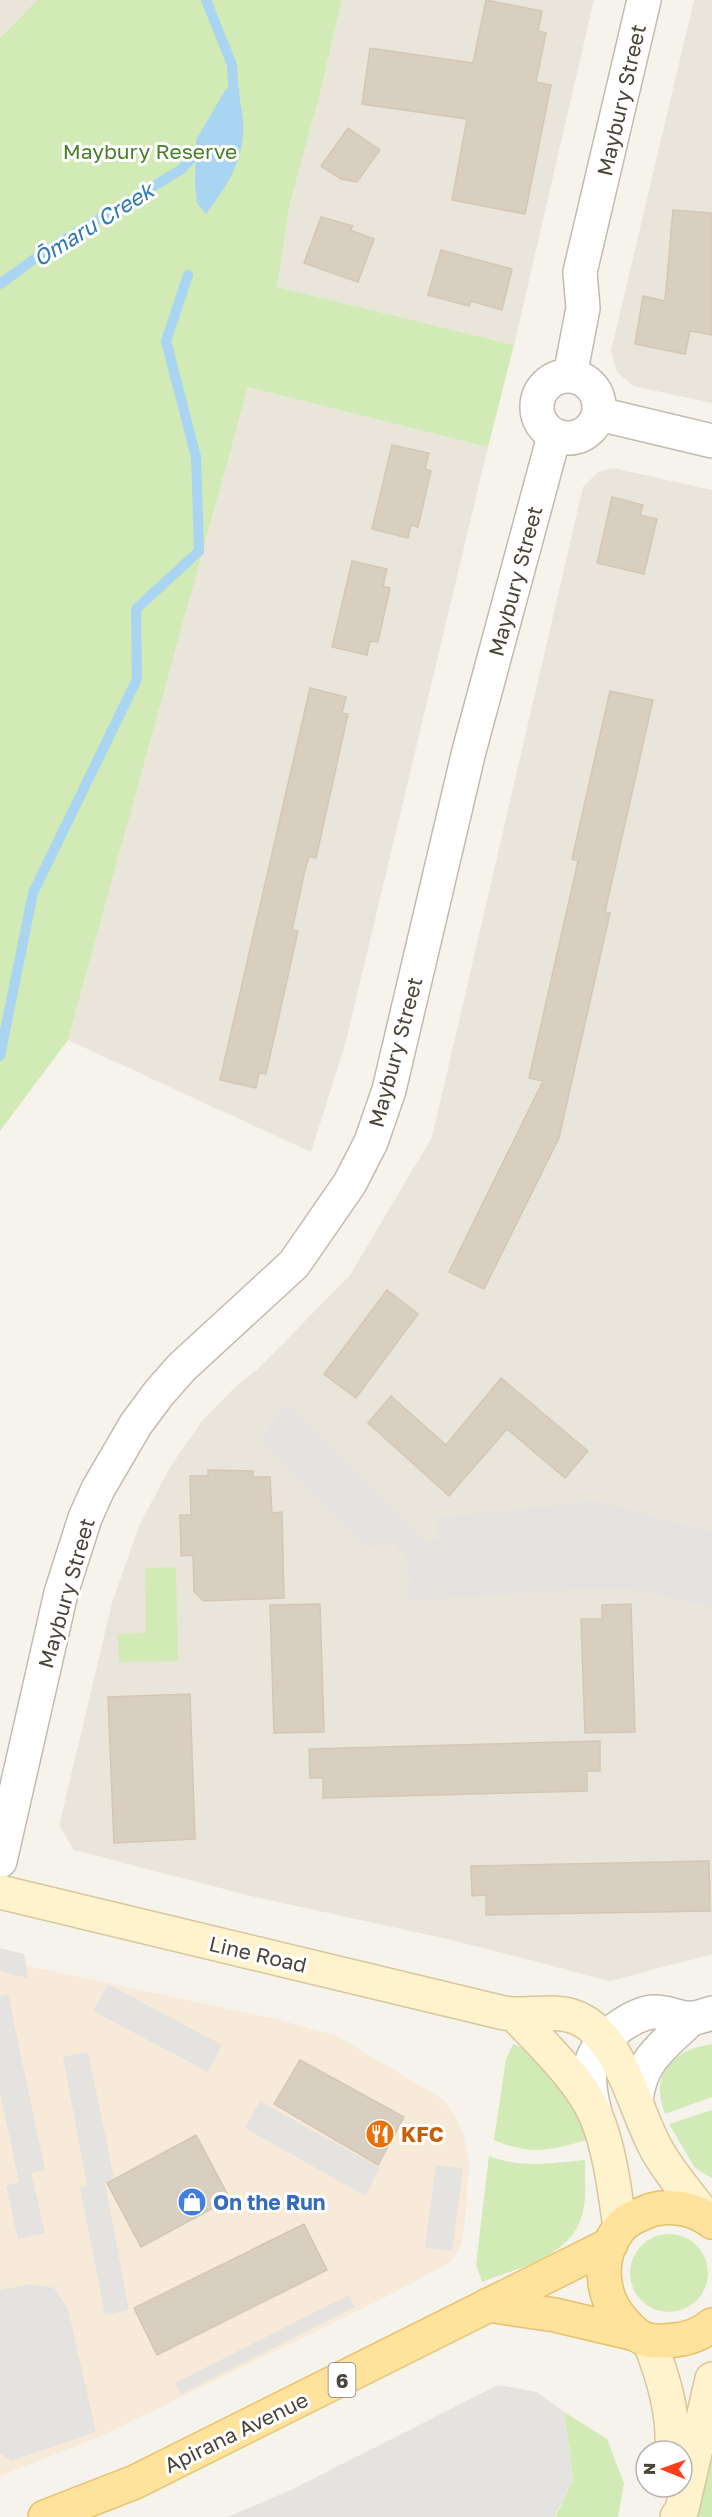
<svg xmlns="http://www.w3.org/2000/svg" width="712" height="2517" font-family="'Golos Text',sans-serif">
  <rect width="100%" height="100%" fill="#f6f3ec"/>
  <!-- residential -->
  <path fill="#eae5da" d="M0 0H37L0 38Z
    M342 0H594L514 345 277 287 290 203 318 102Z
    M694 0H712V403L633 386 617 372 611 351Z
    M248 387 488 447 345 1045 311 1152 68 1040Z
    M613 468 712 490V1954L610 1981 452 1940 251 1896 74 1850 59 1826 112 1603 139 1526 170 1467 202 1421 236 1386 259 1368 350 1275 432 1137 583 487 598 472Z"/>
  <!-- commercial -->
  <path fill="#f7ead8" d="M0 1960 276 2019 337 2036 443 2099 456 2117 464 2136 469 2164 465 2224 461 2244 452 2261 388 2296 99 2437 0 2476Z"/>
  <!-- green -->
  <path fill="#d2eab5" d="M37 0H342L318 102 290 203 277 287 514 345 488 447 248 387 68 1040 0 1131V38Z
    M176 1567 178 1661 119 1662 118 1634 146 1633 145 1568Z
    M513 2044 529 2051 576 2106 587 2140C550 2150 531 2156 494 2140L506 2059Z
    M712 2044V2097L665 2114C649 2073 673 2050 712 2044Z
    M712 2110V2178L695 2168 669 2124Z
    M489 2156C523 2169 550 2163 585 2160 585 2178 587 2198 582 2215 571 2257 517 2268 482 2282L476 2265Z
    M630 2273a39 39 0 1 1 78 0a39 39 0 1 1-78 0Z
    M564 2412 607 2439 624 2483 618 2517H555L573 2480Z
    M712 2456V2517H694L706 2462Z"/>
  <!-- parking -->
  <path fill="#e5e3e0" d="M288 1404 427 1542 438 1539 436 1518 595 1501 712 1532V1607L638 1590H565L407 1601 410 1579 406 1558 392 1541 367 1548 260 1438Z
    M0 1948 24 1954 28 1978 0 1971Z
    M108 1984 222 2045 208 2072 93 2011Z
    M8 1994 45 2170 31 2173 45 2233 18 2239 6 2186 19 2182 0 2092V1996Z
    M88 2052 114 2178 105 2183 129 2310 105 2315 80 2187 87 2185 63 2057Z
    M260 2101 380 2168 365 2196 245 2128Z
    M436 2165 463 2169 452 2251 425 2247Z
    M31 2284 54 2288 68 2309 96 2432 11 2461 0 2453V2290Z
    M349 2295 355 2307 181 2394 175 2383Z
    M498 2385 537 2392 564 2412 573 2480 554 2517H228L295 2488Z"/>
  <!-- water -->
  <path fill="#a9d4f2" d="M239 88C239 99 242 109 243 120 246 158 227 186 206 214L197 203 195 185 196 140 226 89Z"/>
  <g fill="none" stroke-linecap="round" stroke-linejoin="round">
    <!-- stream -->
    <path stroke="#a9d4f2" stroke-width="10" d="M206 0 232 65 234 101
      M0 284 44 252 182 169 206 142
      M0 1056 33 893 137 679 136 609 199 551 196 457 166 341 188 275"/>
  </g>
  <!-- building -->
  <path fill="#d8cfc1" stroke="#d3c7b4" stroke-width="1.5" d="M486 0 542 11 538 31 546 33 536 82 551 85 525 214 452 200 467 119 362 104 370 48 473 63Z
    M348 128 380 150 357 182 341 179 321 166Z
    M673 210 712 213V335L690 331 685 354 635 344 643 296 665 301Z
    M321 217 353 226 350 230 374 239 358 282 304 263Z
    M441 250 512 269 502 310 471 301 469 306 428 295Z
    M392 445 429 453 425 469 431 471 418 527 411 525 408 538 372 529Z
    M612 497 643 505 640 515 657 519 644 574 597 563Z
    M352 561 387 569 383 586 390 588 378 642 370 641 367 655 332 647Z
    M310 688 346 697 342 713 348 714 316 858 309 856 305 870 292 930 298 931 266 1074 259 1073 256 1088 220 1080Z
    M610 691 653 700 605 912 610 913 559 1138 484 1289 449 1272 543 1081 529 1078 578 861 572 859Z
    M387 1290 418 1314 356 1398 324 1374Z
    M501 1378 588 1451 565 1478 507 1429 449 1496 368 1423 391 1396 446 1445Z
    M208 1470 253 1471V1477H270L272 1513 282 1512 284 1598 204 1601 194 1592 193 1555 181 1556 180 1515H191L190 1476H208Z
    M320 1604 324 1732 274 1733 270 1605Z
    M631 1604 635 1732 585 1733 581 1619H602V1605Z
    M190 1694 195 1839 114 1843 108 1697Z
    M600 1741V1771H587V1791L323 1798V1778H310L309 1749Z
    M709 1861 710 1911 486 1915V1895L472 1896 471 1866Z
    M300 2060 404 2117 378 2165 274 2104Z
    M196 2135 230 2199 141 2247 107 2183Z
    M304 2224 327 2270 157 2355 134 2308Z"/>
  <g fill="none" stroke-linecap="round" stroke-linejoin="round">
    <!-- minor casing -->
    <g stroke="#c2bbae" stroke-width="36">
      <path id="minor" d="M537 407a31 31 0 1 1 62 0a31 31 0 1 1-62 0Z
        M570 376 583 308 580 272 644 0
        M599 414 712 441
        M0 1861 61 1593 85 1518 98 1489 136 1424 159 1393 182 1367 294 1264 350 1183 371 1142 389 1090 469 751 554 436"/>
    </g>
    <!-- tertiary casing -->
    <g stroke="#c2bbae" stroke-width="36">
      <path id="tertiary" d="M636 2101C640 2060 663 2046 691 2019
        M595 2113C585 2074 586 2052 619 2027 629 2020 641 2013 653 2012 666 2011 677 2018 689 2018 696 2019 705 2015 712 2013"/>
    </g>
    <!-- secondary casing -->
    <g stroke="#d6c79b" stroke-width="36">
      <path id="secondary" d="M0 1892 504 2013C527 2017 550 2009 572 2016 622 2032 634 2112 658 2152 672 2176 690 2197 707 2218
        M515 2015C541 2043 581 2080 596 2116 610 2149 615 2193 620 2228
        M649 2340C663 2377 674 2411 672 2451
        M677 2517 682 2509 712 2379"/>
    </g>
    <!-- primary casing -->
    <g stroke="#e6c16a" stroke-width="36">
      <path id="primary" d="M712 2222C695 2209 672 2204 651 2210 641 2214 627 2219 620 2228 597 2255 600 2296 623 2321 630 2329 636 2336 647 2340 655 2342 666 2341 675 2340 688 2339 702 2333 712 2325
        M488 2305 555 2315 635 2334
        M45 2517 135 2482 611 2244"/>
    </g>
    <!-- minor -->
    <use href="#minor" stroke="#fff" stroke-width="33"/>
    <!-- tertiary -->
    <use href="#tertiary" stroke="#fff" stroke-width="33"/>
    <!-- secondary -->
    <use href="#secondary" stroke="#fff3cd" stroke-width="33"/>
    <!-- primary -->
    <use href="#primary" stroke="#ffe39c" stroke-width="33"/>
  </g>
  <!-- icons -->
  <defs>
    <g id="restaurant-disc" transform="scale(1.5)"><circle r="9.5" fill="#e8710a" stroke="#fff"/><path d="M-5-6h1v4h1v-4h1v4h1v-4h1v5L-1.5 .5V6h-2V.5L-5-1ZM5-6V6H3V1.5H1.5Q1.5-4 5-6Z" fill="#fff"/></g>
    <g id="shop-disc" transform="scale(1.5)"><circle r="9.5" fill="#3f7fe0" stroke="#fff"/><path d="M-5-2.5h2.3a2.7 3.5 0 0 1 5.4 0H5L5.5 6h-11ZM-1.5-2.5h3a1.5 2.3 0 0 0-3 0Z" fill="#fff"/></g>
  </defs>
  <g fill-rule="evenodd">
    <use href="#restaurant-disc" x="380" y="2134"/>
    <use href="#shop-disc" x="192" y="2202"/>
  </g>
  <g text-anchor="middle" dominant-baseline="central" stroke-width="6" stroke-linejoin="round" paint-order="stroke">
    <!-- shield labels -->
    <rect fill="#fff" stroke="#817c74" stroke-width="1.5" x="328.5" y="2363" width="27" height="34" rx="4.5"/>
    <g font-size="20" font-weight="bold" fill="#4b4439">
      <text x="342" y="2380">6</text>
    </g>
    <!-- street labels -->
    <g font-size="21" fill="#4b4439" stroke="#fff">
      <text transform="translate(621 100) rotate(-77)">Maybury Street</text>
      <text transform="translate(515 581) rotate(-75)">Maybury Street</text>
      <text transform="translate(395 1052) rotate(-75)">Maybury Street</text>
      <text transform="translate(66 1593) rotate(-74)">Maybury Street</text>
      <text transform="translate(258 1954) rotate(13)">Line Road</text>
      <text transform="translate(236 2432) rotate(-26)">Apirana Avenue</text>
    </g>
    <!-- park labels -->
    <g font-size="21" fill="#4a7f2a" stroke="#fff">
      <text x="150" y="151">Maybury Reserve</text>
    </g>
    <!-- food labels -->
    <g font-size="21" font-weight="bold" fill="#c56008" stroke="#fff" text-anchor="start">
      <text x="401" y="2134">KFC</text>
    </g>
    <!-- shop labels -->
    <g font-size="21" font-weight="bold" fill="#366cbe" stroke="#fff" text-anchor="start">
      <text x="213" y="2202">On the Run</text>
    </g>
    <!-- water labels -->
    <g font-size="22" font-style="italic" fill="#2e7ab2" stroke="#fff">
      <text transform="translate(93 224) rotate(-32)">Ōmaru Creek</text>
    </g>
  </g>
  <!-- north arrow -->
  <g transform="translate(664 2469) rotate(271)"><circle r="28" fill="#ffffff" stroke="#b7b4b0" stroke-width="1.5"/>
  <path d="M0-4.5L10 22L0 15L-10 22Z" fill="#fc3f1d"/>
  <text y="-9" font-size="16" font-weight="bold" text-anchor="middle" fill="#4b4439">N</text>
  </g>
</svg>
